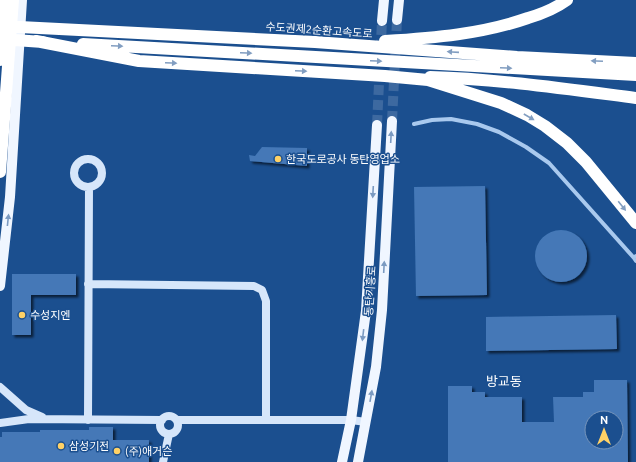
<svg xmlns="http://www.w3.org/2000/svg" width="636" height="462" font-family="Ubuntu,'Noto Sans KR',sans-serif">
  <defs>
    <filter id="shadow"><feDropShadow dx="2.5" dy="2.5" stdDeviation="1" flood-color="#0009"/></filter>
  </defs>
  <rect width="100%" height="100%" fill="#1b4f8f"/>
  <!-- building -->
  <path fill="#4478b7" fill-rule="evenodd" filter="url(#shadow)" d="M262 147 307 148V166L250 161 249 155 255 156Z
    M485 186 487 295 416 296 414 187Z
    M535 256a26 26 0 1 1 52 0a26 26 0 1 1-52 0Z
    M12 274H76V295H31V335H12Z
    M616 315 617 349 486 351V317Z
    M594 380H627L628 462H448V386H472V392H485V397H522V422H554L553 397H583V392H594ZM592 418H616V442H592Z
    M89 427H113V440H149V462H0V437H2V432H40V430H89Z"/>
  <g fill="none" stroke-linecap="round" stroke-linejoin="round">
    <!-- primary-tunnel -->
    <path stroke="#3d69a0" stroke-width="10" stroke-dasharray="10 5" stroke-linecap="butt" d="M392 121 397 20
      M377 125 382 21"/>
    <!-- street -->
    <path stroke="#a9c9ee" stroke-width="4" d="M414 124 432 120 451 119 477 124 499 132 526 147 549 163 634 258
      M636 256 634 258 636 261"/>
    <!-- secondary -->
    <path stroke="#d6e6fa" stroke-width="8" d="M74 173a14 14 0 1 1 28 0a14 14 0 1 1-28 0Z
      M88 284 254 286 262 290 266 301V420
      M0 387 26 410 42 417
      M160 425a9 9 0 1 1 18 0a9 9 0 1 1-18 0Z
      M88 420 89 187
      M177 420H351L366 422
      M0 423 29 419 162 420
      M163 462 169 434"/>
    <!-- primary -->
    <path stroke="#f0f6ff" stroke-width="10" d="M397 20 399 0
      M382 21 384 0
      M0 286 10 197 22 0
      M342 462 351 420 366 311 377 125
      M358 462 376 367 382 310 392 121"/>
    <!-- highway -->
    <path stroke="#fff" stroke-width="12" d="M0 26 315 42 517 57 636 63
      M0 39 43 42
      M36 41 139 61 385 76 428 80 501 103 527 115 545 126 567 143 586 162 636 223
      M385 41C434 38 482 34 528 18 542 14 556 8 567 0
      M83 44 636 75
      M0 60 5 0
      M430 77C499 79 567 89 636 98
      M0 172 13 0"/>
  </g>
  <!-- one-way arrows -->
  <defs><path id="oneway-solid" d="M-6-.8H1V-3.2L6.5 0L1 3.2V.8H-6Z"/></defs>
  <g fill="#829ec1">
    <use href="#oneway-solid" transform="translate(117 46) rotate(3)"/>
    <use href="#oneway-solid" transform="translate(453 52) rotate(-176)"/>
    <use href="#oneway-solid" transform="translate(246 53) rotate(3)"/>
    <use href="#oneway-solid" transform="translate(376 61) rotate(3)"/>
    <use href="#oneway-solid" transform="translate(597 61) rotate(-177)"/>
    <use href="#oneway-solid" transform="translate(171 63) rotate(3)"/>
    <use href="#oneway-solid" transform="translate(506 68) rotate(3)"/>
    <use href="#oneway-solid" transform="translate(301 71) rotate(3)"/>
    <use href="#oneway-solid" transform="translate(529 117) rotate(30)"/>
    <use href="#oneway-solid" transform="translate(622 206) rotate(51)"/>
  </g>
  <g fill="#7b9ac1">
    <use href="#oneway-solid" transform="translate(391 137) rotate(-87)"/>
    <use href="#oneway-solid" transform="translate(373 192) rotate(93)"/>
    <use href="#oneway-solid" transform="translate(8 220) rotate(-84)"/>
    <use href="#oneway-solid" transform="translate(384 267) rotate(-87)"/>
    <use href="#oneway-solid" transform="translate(363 335) rotate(97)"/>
    <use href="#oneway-solid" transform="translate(371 396) rotate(-80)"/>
  </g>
  <!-- markers -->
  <g fill="#ffd166" stroke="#1b4f8f" stroke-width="1.5">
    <circle cx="278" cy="159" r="4"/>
    <circle cx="22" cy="315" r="4"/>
    <circle cx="61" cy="446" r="4"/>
    <circle cx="117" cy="451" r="4"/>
  </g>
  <g text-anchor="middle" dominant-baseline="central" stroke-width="3" stroke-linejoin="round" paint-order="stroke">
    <!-- street labels -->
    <g font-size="11" fill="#fff" stroke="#1b4f8f">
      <text transform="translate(319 30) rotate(4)">수도권제2순환고속도로</text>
      <text transform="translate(370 291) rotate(-86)">동탄기흥로</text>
    </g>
    <!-- poi labels -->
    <g font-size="11" fill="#fff" stroke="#1b4f8f" text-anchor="start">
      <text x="286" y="159">한국도로공사 동탄영업소</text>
      <text x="30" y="315">수성지엔</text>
      <text x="69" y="446">삼성기전</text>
      <text x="125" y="451">(주)애거슨</text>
    </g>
    <!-- quarter labels -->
    <g font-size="13" fill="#fff" stroke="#1b4f8f">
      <text x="504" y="381">방교동</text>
    </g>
  </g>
  <!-- north arrow -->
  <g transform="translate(604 430)"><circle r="19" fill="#1b4f8f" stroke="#7695bc"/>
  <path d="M0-3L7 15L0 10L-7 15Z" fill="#ffd166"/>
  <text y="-6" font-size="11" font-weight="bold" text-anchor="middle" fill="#ffffff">N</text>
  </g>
</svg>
